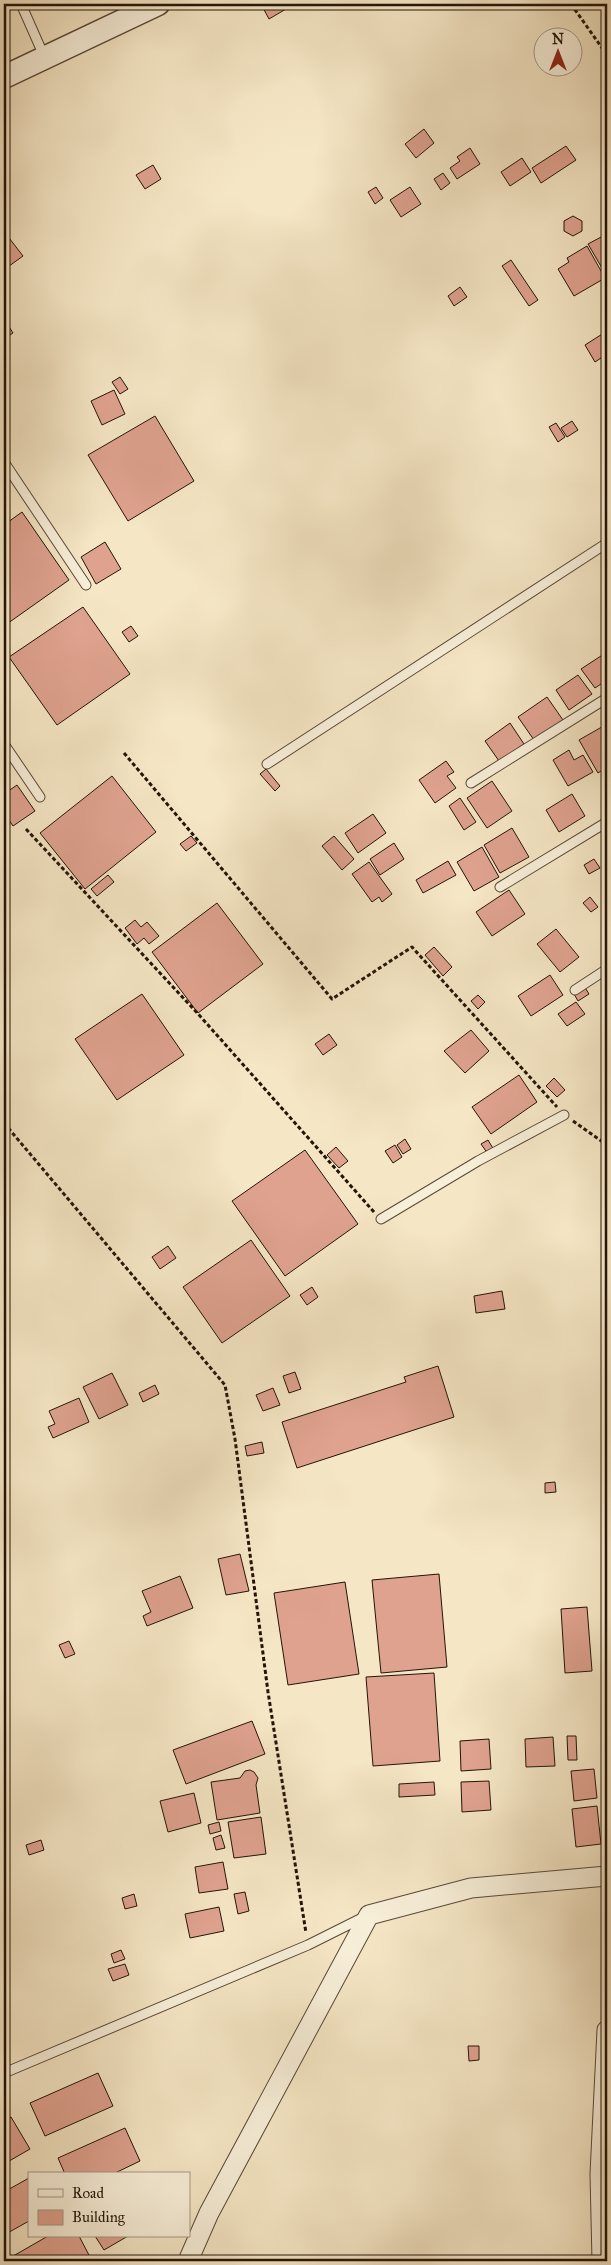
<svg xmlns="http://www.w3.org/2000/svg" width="611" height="2265" font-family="'IM FELL Great Primer',serif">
  <rect width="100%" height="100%" fill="#f5e6c5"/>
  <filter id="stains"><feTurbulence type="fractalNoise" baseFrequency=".004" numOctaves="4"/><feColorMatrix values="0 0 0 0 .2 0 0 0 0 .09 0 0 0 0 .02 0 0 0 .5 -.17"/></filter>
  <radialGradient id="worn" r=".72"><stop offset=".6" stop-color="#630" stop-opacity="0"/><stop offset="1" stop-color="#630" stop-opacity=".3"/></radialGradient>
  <!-- building -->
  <path fill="#dfa28f" stroke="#231408" d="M261 4H283L286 9 269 19Z
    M424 129 434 143 416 158 405 144Z
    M566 146 576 160 541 183 532 168Z
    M470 148 480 164 457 179 450 168 460 161 457 157Z
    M522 158 531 172 510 186 501 172Z
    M153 165 161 179 145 189 136 175Z
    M443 173 450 183 441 190 434 179Z
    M376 187 383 198 375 204 368 192Z
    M410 187 421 204 401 217 390 200Z
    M573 216 582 221V231L573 236 564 231V221Z
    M6 234 23 256 5 269 4 236Z
    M603 236 607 243 606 275 588 244Z
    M587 246 605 278 574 296 558 269 569 262 567 258Z
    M511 260 538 300 529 306 502 266Z
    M460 287 467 297 454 306 448 296Z
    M8 325 13 333 4 339V328Z
    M607 331V354L595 362 585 345Z
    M120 377 128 389 120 394 112 382Z
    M114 390 125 414 102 425 91 401Z
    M155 416 194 481 128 521 88 455Z
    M572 421 578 430 567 437 561 428Z
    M556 423 565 437 558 442 549 427Z
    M22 512 69 580 4 626V525Z
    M105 542 121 569 96 584 81 557Z
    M83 607 130 674 57 725 9 657Z
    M131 626 138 636 129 642 122 632Z
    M607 652V680L595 688 581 669Z
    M578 675 592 694 569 710 556 690Z
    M547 697 563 720 534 740 518 717Z
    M510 723 524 744 499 761 485 741Z
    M607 724V767L598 773 579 740Z
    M569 750 574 760 583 755 593 772 568 786 553 760Z
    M446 761 454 772 447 776 456 788 435 803 419 780Z
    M266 769 280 786 275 791 260 774Z
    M112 776 156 832 85 889 40 833Z
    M492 781 512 811 487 828 467 798Z
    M17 785 35 811 13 826 4 813V794Z
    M572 794 585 816 559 832 546 810Z
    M460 798 476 822 464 830 449 806Z
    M373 814 386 833 358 853 345 833Z
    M512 828 529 857 500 873 484 845Z
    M191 836 197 843 186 851 180 844Z
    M334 836 354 859 342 870 322 846Z
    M394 843 404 859 380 875 370 859Z
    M482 847 499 877 474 891 457 862Z
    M594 859 600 868 589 874 584 865Z
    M448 861 456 875 423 893 416 880Z
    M369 862 392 894 382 902 379 897 372 902 352 874Z
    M108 875 114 882 97 896 91 889Z
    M509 890 525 914 492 936 476 912Z
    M590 897 598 907 591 912 583 903Z
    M217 903 263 964 198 1013 152 952Z
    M135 920 141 927 147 922 159 936 149 944 144 938 137 944 125 928Z
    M556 929 579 957 560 972 537 944Z
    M434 947 452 967 443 976 425 955Z
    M550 975 563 995 531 1016 518 996Z
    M584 986 589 994 578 1001 574 994Z
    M142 994 184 1055 117 1100 75 1039Z
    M478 995 485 1002 478 1009 471 1001Z
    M576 1002 585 1014 567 1026 558 1014Z
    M471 1030 489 1051 465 1073 444 1051Z
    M329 1034 337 1045 323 1055 315 1044Z
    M519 1075 537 1102 491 1134 472 1107Z
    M554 1078 565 1090 557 1097 546 1086Z
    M405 1139 411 1149 403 1154 397 1145Z
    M488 1140 494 1150 488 1154 481 1144Z
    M395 1145 402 1157 393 1163 385 1151Z
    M336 1147 348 1161 339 1168 327 1155Z
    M305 1150 358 1224 285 1276 232 1201Z
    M251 1240 290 1296 222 1343 183 1287Z
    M168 1246 176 1258 160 1269 152 1257Z
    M312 1287 318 1297 307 1305 300 1295Z
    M502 1291 505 1309 476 1313 474 1296Z
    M438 1366 454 1417 297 1468 282 1422 406 1382 404 1377Z
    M295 1372 301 1389 289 1393 283 1376Z
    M112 1373 128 1405 99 1419 83 1387Z
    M155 1385 159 1394 143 1402 139 1393Z
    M273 1388 280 1405 263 1411 256 1395Z
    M79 1398 89 1422 53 1438 48 1427 55 1424 49 1411Z
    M262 1442 264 1453 247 1456 245 1446Z
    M555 1482 556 1492 545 1493V1483Z
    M240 1554 249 1591 226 1595 218 1559Z
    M439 1574 447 1667 381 1673 372 1580Z
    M180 1576 193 1608 147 1626 143 1616 151 1612 142 1591Z
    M345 1582 359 1674 288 1685 274 1593Z
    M587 1607 592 1671 565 1673 561 1609Z
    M69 1641 75 1654 65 1658 59 1645Z
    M434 1673 440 1761 373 1766 366 1677Z
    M252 1721 265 1754 186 1784 173 1750Z
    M567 1736H576L577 1760H568Z
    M553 1737 555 1766 526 1767 525 1739Z
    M489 1739 491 1769 461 1771 460 1741Z
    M594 1769 597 1798 574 1801 571 1771Z
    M250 1770 254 1772 258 1778 256 1785 260 1813 217 1820 211 1782 240 1778 245 1771Z
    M489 1781 491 1810 462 1812 461 1782Z
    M434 1782 435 1795 399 1797V1784Z
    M194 1793 201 1823 168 1832 160 1801Z
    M597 1806 601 1844 576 1847 572 1809Z
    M261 1817 266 1854 234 1858 228 1822Z
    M219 1822 221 1831 210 1834 208 1825Z
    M221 1835 225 1848 216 1850 213 1838Z
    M41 1840 44 1850 29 1855 26 1845Z
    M223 1862 228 1889 199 1893 195 1867Z
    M245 1892 249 1911 238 1914 234 1894Z
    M134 1894 137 1906 125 1909 122 1898Z
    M219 1907 224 1931 190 1938 185 1914Z
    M121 1950 125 1959 114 1963 111 1954Z
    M125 1964 129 1975 113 1981 108 1969Z
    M468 2046H479V2060L469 2061Z
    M98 2073 113 2106 45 2136 30 2103Z
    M11 2117 30 2149 4 2164V2121Z
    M125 2128 140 2161 113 2174H65L58 2158Z
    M29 2178V2221L4 2235V2192Z
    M48 2236H79L90 2257 83 2261H10L8 2259Z
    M95 2236H128L104 2250Z"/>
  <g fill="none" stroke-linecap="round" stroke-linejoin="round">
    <!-- service casing -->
    <g stroke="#584837" stroke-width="11">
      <path id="service" d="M21 4 44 56
        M4 462 86 585
        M4 744 40 797
        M267 764 607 543
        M471 783 607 698
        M500 887 607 822
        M575 990 607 969
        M381 1219 478 1161 564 1115
        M4 2073 308 1945 364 1917"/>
    </g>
    <!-- minor casing -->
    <g stroke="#584837" stroke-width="21">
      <path id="minor" d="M188 2261 209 2213 369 1915 471 1888 607 1876
        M602 2261 600 2174 607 2030"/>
    </g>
    <!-- tertiary casing -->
    <g stroke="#584837" stroke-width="25">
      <path id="tertiary" d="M4 77 158 4"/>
    </g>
    <!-- path -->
    <path stroke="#231408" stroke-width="3" stroke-dasharray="4 2.5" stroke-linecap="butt" d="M571 4 607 55
      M124 753 332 999 412 947 557 1107
      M26 829 200 1016 374 1212
      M573 1121 607 1145
      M4 1123 225 1385 235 1439 268 1692 306 1933"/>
    <!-- service -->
    <use href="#service" stroke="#f8efd9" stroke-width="9"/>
    <!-- minor -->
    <use href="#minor" stroke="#f8efd9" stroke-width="19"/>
    <!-- tertiary -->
    <use href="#tertiary" stroke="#f8efd9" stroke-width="22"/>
  </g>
  <!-- margin -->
  <rect width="611" height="2265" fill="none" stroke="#f5e6c5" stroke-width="20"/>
  <rect x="5" y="5" width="601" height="2255" fill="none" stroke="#231408" stroke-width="2.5"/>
  <rect x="10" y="10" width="591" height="2245" fill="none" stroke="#231408"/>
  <!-- legend -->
  <rect x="28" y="2172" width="162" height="65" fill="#f8efd9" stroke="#a39785"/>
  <rect x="38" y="2189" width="25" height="8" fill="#f8efd9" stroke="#a39785"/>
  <text x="72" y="2198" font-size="15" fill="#231408">Road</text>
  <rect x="38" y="2210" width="25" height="15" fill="#dfa28f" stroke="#a39785"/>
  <text x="72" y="2222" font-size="15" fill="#231408">Building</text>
  <!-- north arrow -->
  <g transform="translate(558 52)"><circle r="24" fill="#f8efd9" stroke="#a39785"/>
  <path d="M0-4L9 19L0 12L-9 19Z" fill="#8f2418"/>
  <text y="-8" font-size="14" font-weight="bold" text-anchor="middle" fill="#231408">N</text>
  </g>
  <rect width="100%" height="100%" filter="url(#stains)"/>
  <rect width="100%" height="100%" fill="url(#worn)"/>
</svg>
